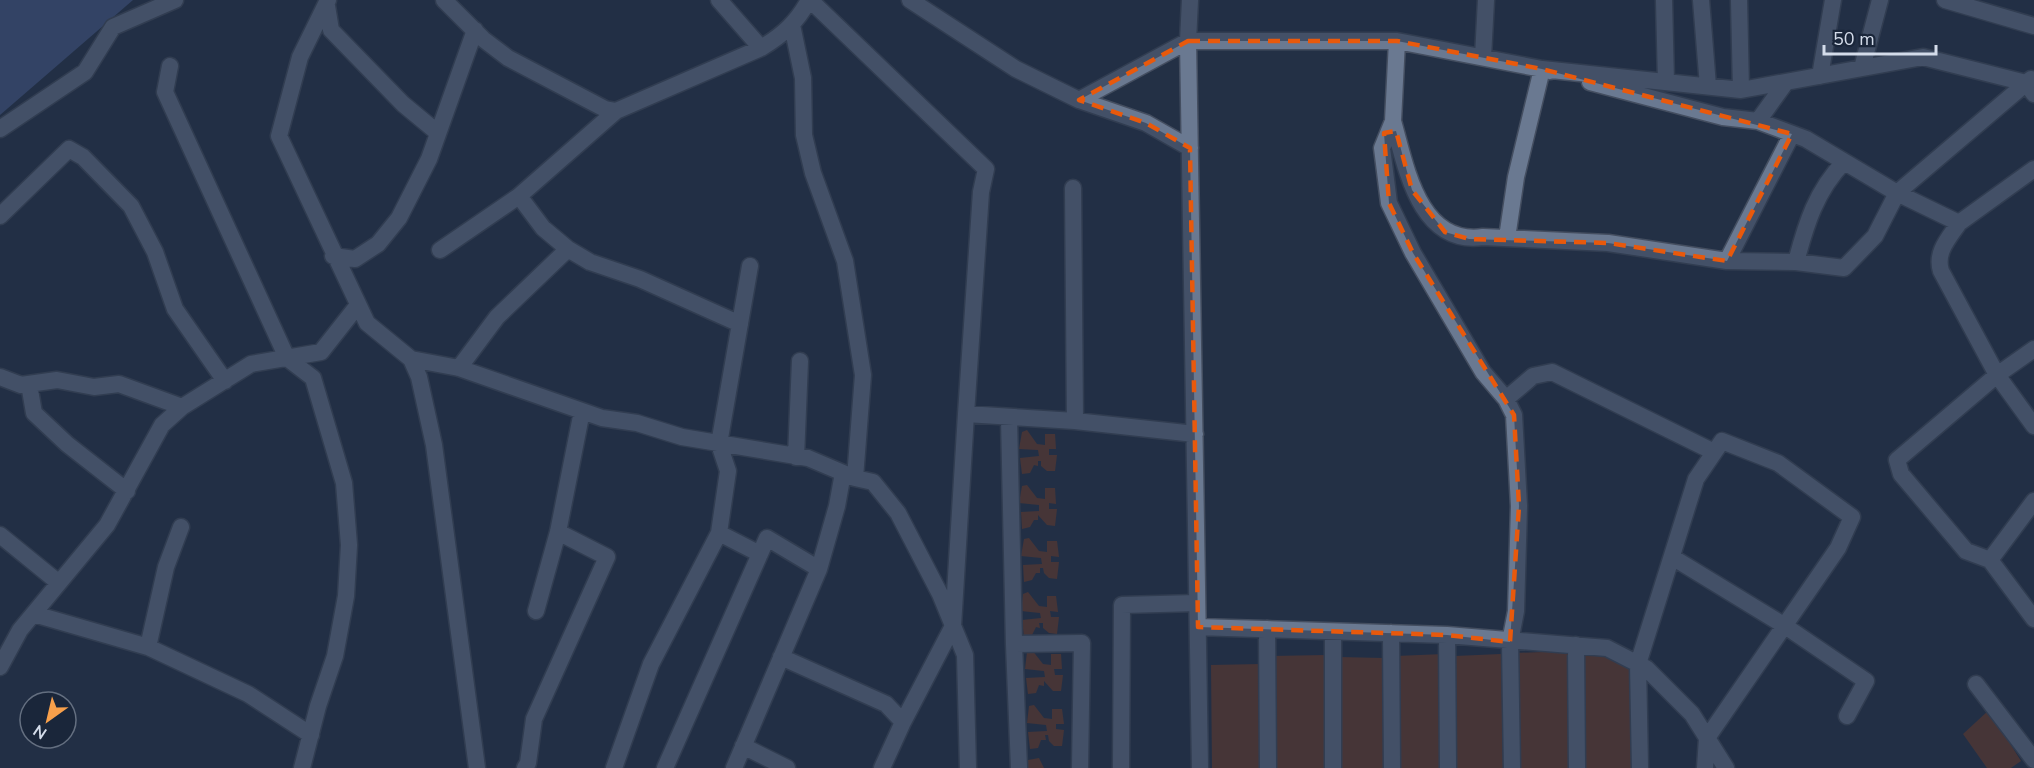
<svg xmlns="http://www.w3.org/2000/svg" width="2034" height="768" font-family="'Nunito Sans',sans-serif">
  <rect width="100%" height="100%" fill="#233045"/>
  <!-- water -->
  <path fill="#475c8d" d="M0 0H133L0 115Z"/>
  <!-- building -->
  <path fill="#723c27" d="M1027 430 1037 444 1045 445V434H1055L1056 449H1049V455H1057L1055 471H1047L1041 466V461H1038V466L1034 465 1030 473 1022 474 1020 458 1039 456 1038 450 1019 449 1022 432Z
    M1027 485 1037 498 1045 499V488H1055L1056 504 1049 503V509H1057L1055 526 1047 525 1038 515V520H1034L1030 527 1022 529 1021 512 1039 511V505L1019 503 1022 486Z
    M1029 538 1039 551 1047 552V541H1057L1059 557 1051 556V562H1059L1057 579 1049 578 1044 573 1043 568H1040V573H1036L1032 580 1024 582 1023 565 1042 564 1041 558 1021 556 1024 539Z
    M1028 592 1039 606 1047 607V596H1056L1058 612 1050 611 1051 617H1059L1057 634 1049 633 1043 628V623H1039L1040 628 1036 627 1032 635 1024 637 1022 620 1041 618 1040 613 1021 611 1023 594Z
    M1032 650 1043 664 1051 665V654H1061L1062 669H1054L1055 675H1063L1061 691H1053L1044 681V686L1039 685 1036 693 1028 694 1026 678 1045 677 1044 671 1025 669 1027 652Z
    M1569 651 1570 768H1518L1516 653Z
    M1581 652H1598L1632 669 1633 768H1582Z
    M1444 654 1445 768H1395L1396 656Z
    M1501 654 1503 768H1456L1455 656Z
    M1326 655 1324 768H1272V656Z
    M1338 657 1383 658V768H1338Z
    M1262 664 1263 768H1212L1211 665Z
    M1034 705 1044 718 1052 719V709H1062L1064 724H1056V729L1064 730 1062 746H1054L1049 741 1048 735H1045L1046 740H1041L1038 748 1030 749 1028 732 1047 731 1046 725 1027 723 1029 706Z
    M1989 710 2021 761 2011 768H1987L1963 734Z
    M1039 758 1044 768H1028V760Z"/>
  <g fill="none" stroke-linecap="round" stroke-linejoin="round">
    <!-- minor casing -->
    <g stroke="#444e60" stroke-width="19">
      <path id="minor" d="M328 0 300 57 279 136 367 323 411 359 459 368 602 418 637 423 682 437 808 458 855 478 873 482 898 513 940 594 965 655 968 768
        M444 0 483 39 508 58 605 109 616 111
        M719 0 761 48
        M810 0 986 169 981 192 966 414
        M910 0 1016 69 1079 100 1188 41H1397L1542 69 1741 90 1923 57 2026 83 2034 94
        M1190 0 1188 41 1200 768
        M1664 0 1666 82
        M1701 0 1708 86
        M1739 0 1741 90
        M1945 0 2034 26
        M327 6 331 30 403 104 438 133
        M792 25 803 78 804 135 813 173 845 261 863 375 855 478
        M1397 41 1393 121 1382 148 1389 203 1413 253 1483 372 1506 399 1514 415 1519 506 1516 611 1510 642 1512 768
        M1483 57 1486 0
        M170 66 165 92 287 358 313 378 344 483 349 545 346 596 335 656 318 706 302 768
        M1862 68 1880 0
        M1820 76 1833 0
        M2031 79 1897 193 1959 223 2034 169
        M1079 100 1146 123 1190 148
        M1393 121C1406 167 1419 246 1483 237L1608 243 1727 261 1796 262 1844 268 1875 236 1897 193 1806 139 1758 121 1723 117 1590 82
        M1758 121 1786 82
        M0 129 85 72 113 27 175 0
        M1073 188 1075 421
        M0 216 69 149 83 157 131 206 155 252 175 309 225 381
        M1959 223C1949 238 1935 252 1941 271L1997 375 2034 426
        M1507 238 1516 177 1542 69 1550 71
        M440 250 519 196
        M333 256 355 259 378 244 399 218 429 159 475 30
        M1727 261 1792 134
        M1796 262C1806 224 1816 191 1844 162
        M740 324 640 279 590 262 568 249 543 228 519 196 616 111 761 48C783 35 797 22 809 0
        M411 359 419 377 434 445 477 768
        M459 368 497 317 568 249
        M0 377 21 385 57 380 94 387 119 384 182 407
        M29 384 34 413 67 444 127 491
        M1506 399 1533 376 1552 372 1714 452
        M1009 418 1014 644
        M796 457 800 361
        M2034 501 1990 560 2034 619
        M719 533 760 554
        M0 535 59 583
        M1672 557 1785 626 1866 681 1847 716
        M1990 560 1966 551 1901 474 1897 460 1997 375 2034 349
        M536 611 558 532 582 411
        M34 614 148 647 248 694 311 735
        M1198 627 1447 635 1607 648 1646 668 1692 714 1726 768
        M1267 629 1268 768
        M1391 633 1392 768
        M1447 635 1448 768
        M1576 645 1577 768
        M148 647 166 567 181 527
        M781 657 886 704 903 722
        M0 667 20 630 107 525 162 425 182 407 251 364 321 352 358 305
        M1976 684 2034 760
        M743 746 787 768
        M525 768 528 763 534 719 607 557 558 532
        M614 768 651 664 719 533 728 471 719 444 750 266
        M665 768 767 538 819 569 837 506 843 473
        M734 768 819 569
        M882 768 903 722 953 626 966 414 1075 421 1195 434
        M1019 768 1014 644 1082 643 1080 768
        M1121 768 1122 605 1197 603
        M1333 768V632
        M1640 768 1638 664 1696 479 1722 441 1778 463 1852 517 1838 548 1707 738 1705 768"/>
    </g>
    <!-- minor -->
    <use href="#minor" stroke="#6a7991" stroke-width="16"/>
  </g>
  <!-- marked area -->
  <path d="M0 0H2034V768H0ZM1188 41H1397L1542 69 1792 134 1727 261 1608 243 1469 239 1445 232 1412 190 1396 131 1384 133 1389 203 1413 253 1514 415 1519 506 1510 642 1447 635 1198 627 1190 148 1146 123 1079 100Z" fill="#233045" fill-opacity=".55" fill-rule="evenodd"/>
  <path fill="none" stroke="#e8590c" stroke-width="4.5" stroke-dasharray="12 8" stroke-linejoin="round" d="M1188 41H1397L1542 69 1792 134 1727 261 1608 243 1469 239 1445 232 1412 190 1396 131 1384 133 1389 203 1413 253 1514 415 1519 506 1510 642 1447 635 1198 627 1190 148 1146 123 1079 100Z"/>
  <!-- north arrow -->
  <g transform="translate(48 720) rotate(214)"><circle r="28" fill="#1a263a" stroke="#646f80" stroke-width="1.5"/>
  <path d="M0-4.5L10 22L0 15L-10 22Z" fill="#f8a04b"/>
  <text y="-9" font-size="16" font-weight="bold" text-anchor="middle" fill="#d4dcea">N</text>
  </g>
  <!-- scale -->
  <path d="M1824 45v9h112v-9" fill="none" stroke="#d4dcea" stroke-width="3"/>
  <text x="1833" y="45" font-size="18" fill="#d4dcea" stroke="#1a263a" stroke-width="4.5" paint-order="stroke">50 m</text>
</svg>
